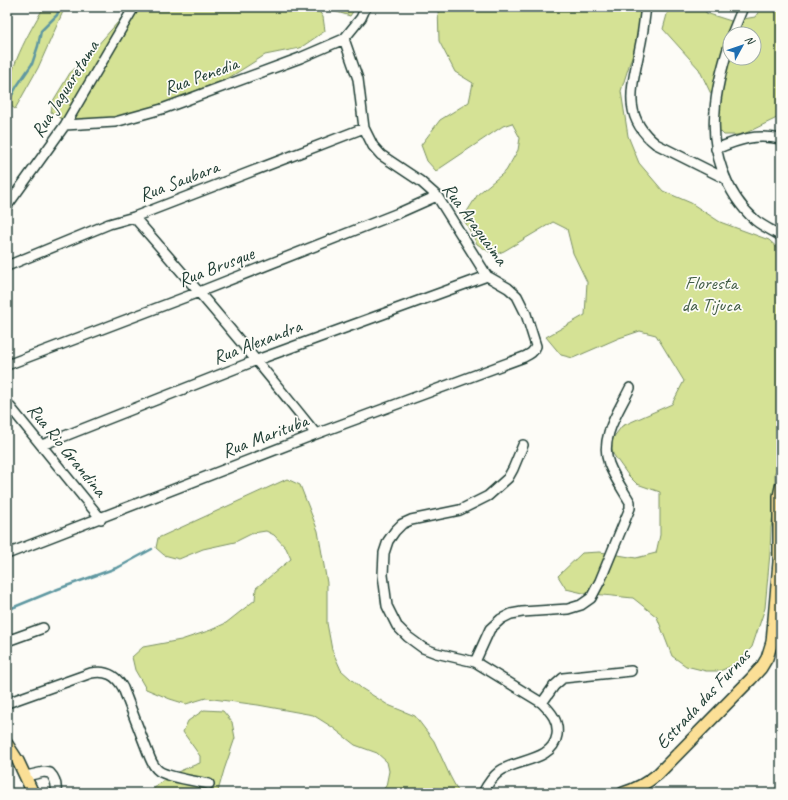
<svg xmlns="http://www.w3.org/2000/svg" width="788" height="800" font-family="Caveat,sans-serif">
  <rect width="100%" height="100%" fill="#fdfcf7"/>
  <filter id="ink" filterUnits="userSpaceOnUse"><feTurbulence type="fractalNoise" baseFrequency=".025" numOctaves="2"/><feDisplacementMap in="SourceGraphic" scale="8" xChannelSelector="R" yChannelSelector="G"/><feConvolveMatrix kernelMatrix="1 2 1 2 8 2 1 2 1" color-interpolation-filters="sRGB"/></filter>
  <g filter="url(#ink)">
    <!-- green -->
    <path fill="#d5e295" stroke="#7a9064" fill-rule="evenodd" d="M44 7H65L38 68 15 109 7 103C7 70 28 34 44 7Z
      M129 7H316L323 17 325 31 300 48 265 55 227 79 190 93 150 113 75 127 51 112 53 101 70 73 88 56 119 21Z
      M321 7H356L350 16Z
      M438 7H653L633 53 621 91 628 136 639 163 663 191 691 203 720 222 769 240 781 251V466L775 472V500L771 528 770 553 765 608 752 647 736 664 720 671H706L686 666 672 656 657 617 633 598 583 593 566 589 558 576 582 553 600 552 636 558 656 553 660 535V492L637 484 628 475 613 454 610 442 622 426 672 404 684 381 656 335 640 331 619 338 573 358 561 355 546 337 585 315 587 282 573 253 567 229 553 222 504 251 494 255 477 244 463 218 478 194 506 171 518 150 520 138 512 123 503 126 436 171 427 161 421 145 440 120 469 102 473 83 455 72 439 41Z
      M669 7H705L706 13 731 21 755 17 762 7H781V116L742 135H724L717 128 713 115 712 96 699 69 663 29ZM730 34H754V58H730Z
      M287 479 300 485 318 531 327 583V623L332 650 341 670 361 688 388 705 415 716 434 741 450 776 459 793H380L386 786 389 771 387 762 377 753 355 745 332 727 313 715 258 705 206 698 186 704 170 699 146 689 135 670 132 657 143 647 181 640 211 630 226 623 255 600 256 588 291 559 286 548 274 535 266 531 253 533 235 542 203 549 179 559 164 555 156 548 158 538Z
      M204 710 223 711 232 722 235 738 224 770 218 791 220 793H150C164 776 179 771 200 763V756L183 732 188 721Z"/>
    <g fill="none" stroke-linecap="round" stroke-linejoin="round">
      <!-- stream -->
      <path stroke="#5f98a1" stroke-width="2.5" d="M7 104 17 86 32 64 38 46 41 31 57 15 60 7
        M7 610 58 589 119 567 152 549"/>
      <!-- minor casing -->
      <g stroke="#1f3d34" stroke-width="12">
        <path id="minor" d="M646 7C644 20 643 34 640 47 633 85 620 116 656 144L726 179
          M732 34 743 7
          M730 42C723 64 716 88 715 111 711 150 725 193 755 220 762 226 773 231 781 236
          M65 125 115 122 162 109 300 58 344 39 361 18 366 7
          M716 149C740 139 755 134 781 139
          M7 206 65 125 134 7
          M134 217C196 288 257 360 316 434
          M7 266 109 224 134 217 364 128
          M7 365 199 292 401 212 437 196
          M7 403 101 519
          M42 445 257 360 487 276
          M7 554 316 434 524 357C530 354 534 352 536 346L526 314 517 296 508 288 487 276 437 196 420 181 381 155 373 146 364 128 358 79 344 39
          M7 641 43 628
          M475 662 490 629 501 619 511 614 522 612 568 609 581 605 591 598 600 581 630 508V502C623 490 614 477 609 464 599 438 619 411 630 388
          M7 703 91 673C106 670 116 675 123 688L150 758C152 763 155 768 159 771 170 778 196 781 209 784
          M542 703 554 686 563 678 631 671
          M26 776 44 772 50 773C56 779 57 785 56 793
          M483 793C487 785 492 777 500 771 518 759 553 761 557 735 559 721 551 712 542 703L475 662 436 653 423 648 408 637 397 626 387 606 383 575 384 553 388 541 395 531 402 524 411 520 460 510 488 496 508 478 513 469 523 445"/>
      </g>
      <!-- major casing -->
      <g stroke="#1f3d34" stroke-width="14">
        <path id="major" d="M7 744 18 761 33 793
          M623 793C637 789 647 783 658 774L751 679 761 668 767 658 772 642 779 562V496L781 487"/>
      </g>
      <!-- minor -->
      <use href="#minor" stroke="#fdfcf7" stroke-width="9"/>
      <!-- major -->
      <use href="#major" stroke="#fbdf96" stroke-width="11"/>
    </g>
  </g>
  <g text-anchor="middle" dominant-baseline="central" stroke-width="3.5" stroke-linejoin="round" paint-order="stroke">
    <!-- street labels -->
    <g font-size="19" fill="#1f3d34" stroke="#fdfcf7">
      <text transform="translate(201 76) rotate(-20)">Rua Penedia</text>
      <text transform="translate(65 89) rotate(-58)">Rua Jaguaretama</text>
      <text transform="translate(179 181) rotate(-21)">Rua Saubara</text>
      <text transform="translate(475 224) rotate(54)">Rua Araguaima</text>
      <text transform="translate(216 267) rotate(-21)">Rua Brusque</text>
      <text transform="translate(257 342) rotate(-21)">Rua Alexandra</text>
      <text transform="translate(265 436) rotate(-21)">Rua Marituba</text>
      <text transform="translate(67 450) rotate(51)">Rua Rio Grandina</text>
      <text transform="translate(703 699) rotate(-47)">Estrada das Furnas</text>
    </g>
    <!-- park labels -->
    <g font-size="19" fill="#435e47" stroke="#fdfcf7">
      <text x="711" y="283">Floresta<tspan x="711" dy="22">da Tijuca</tspan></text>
    </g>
  </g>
  <!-- margin -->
  <rect width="788" height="800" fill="none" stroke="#fdfcf7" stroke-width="24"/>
  <rect x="12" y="12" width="764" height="776" fill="none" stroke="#1f3d34" stroke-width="1.5" filter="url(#ink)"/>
  <!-- north arrow -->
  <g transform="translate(742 46) rotate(50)"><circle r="19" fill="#fdfcf7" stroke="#a4b0a9"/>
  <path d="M0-3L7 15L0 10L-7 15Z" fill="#1f6fb2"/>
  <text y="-6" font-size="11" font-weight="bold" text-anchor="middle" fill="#1f3d34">N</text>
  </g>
</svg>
